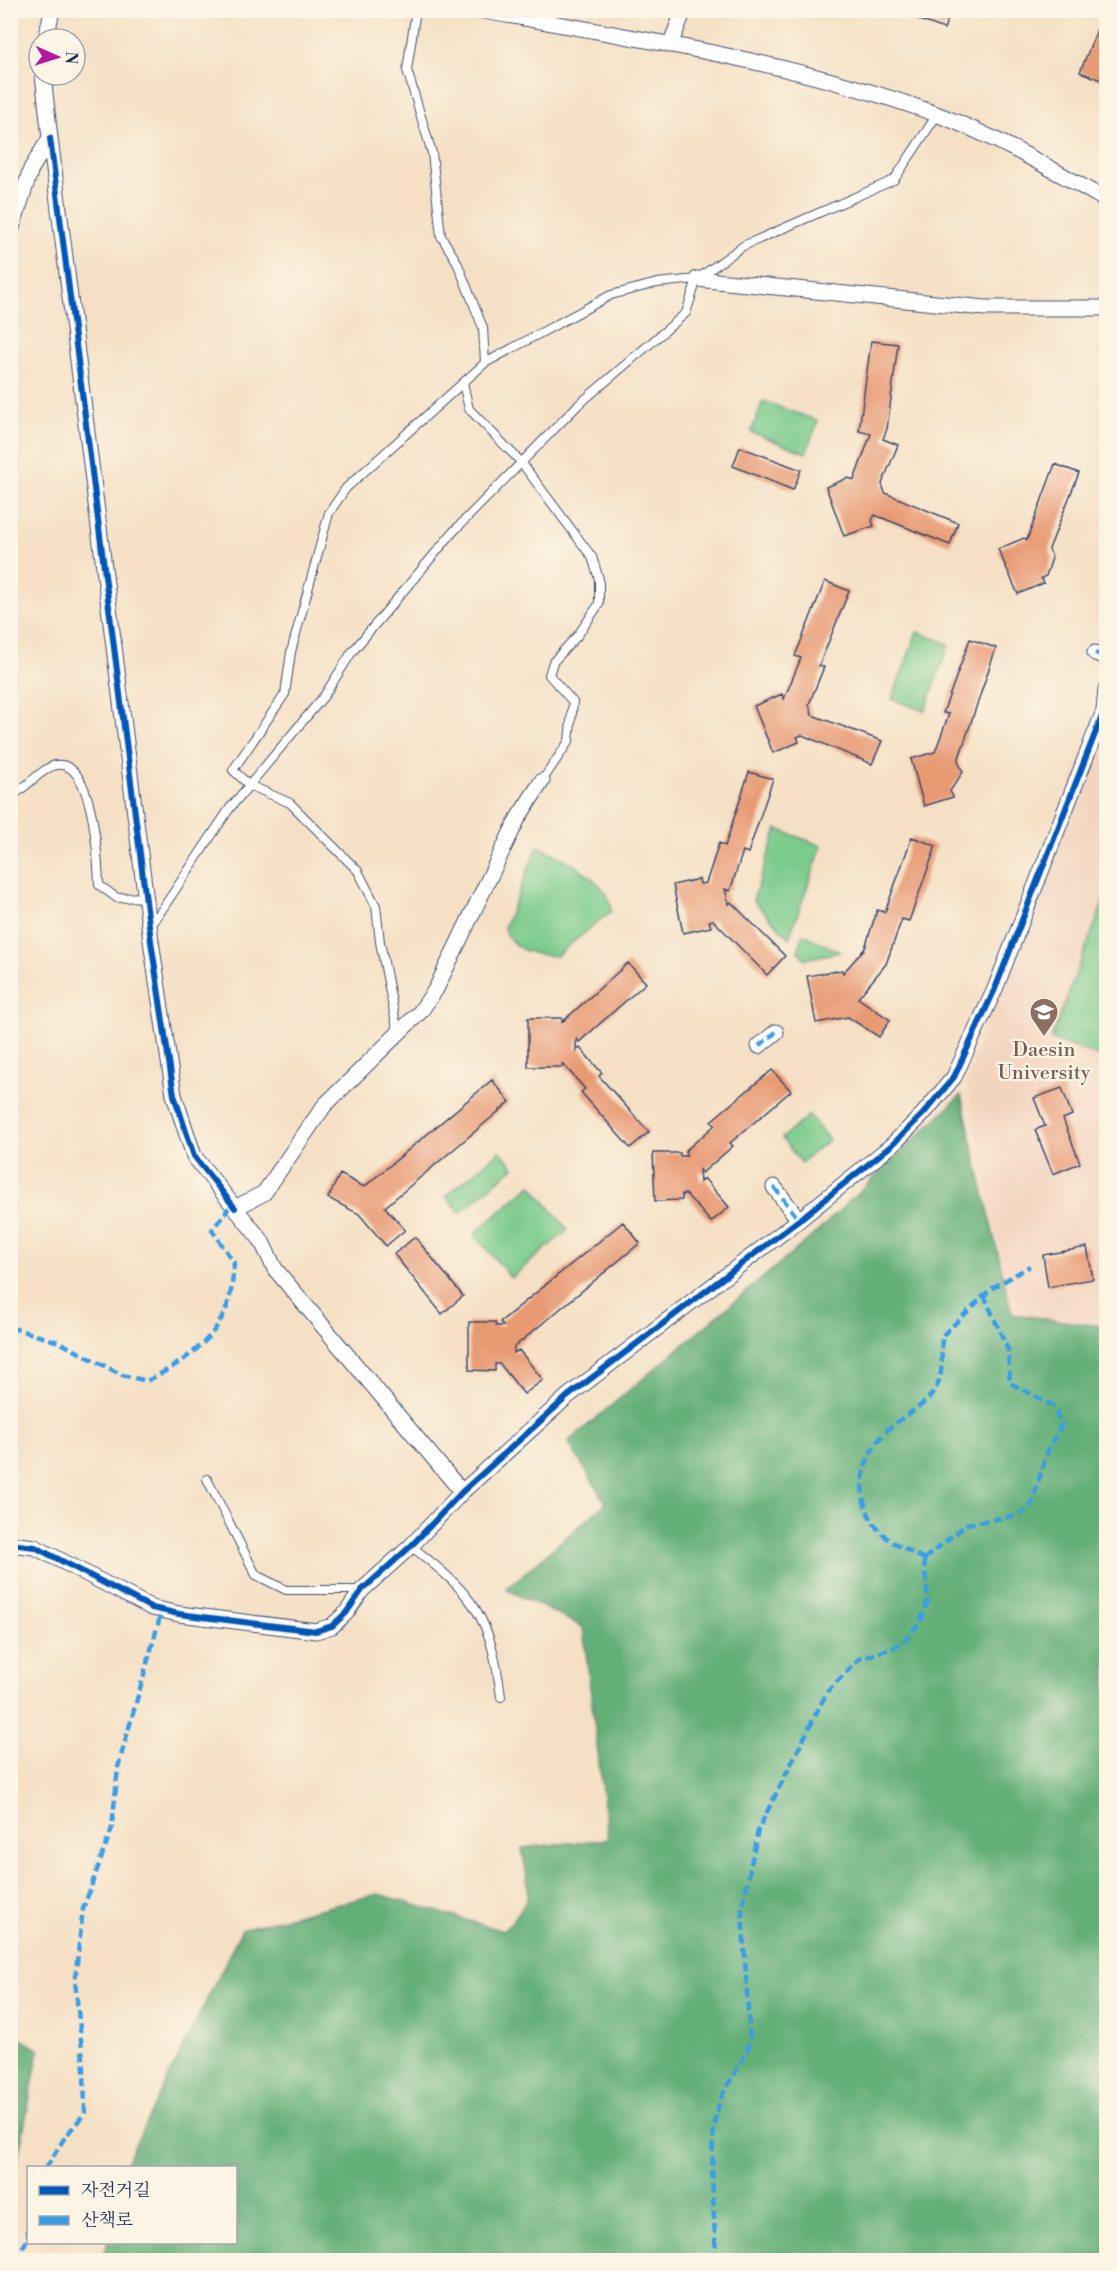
<svg xmlns="http://www.w3.org/2000/svg" width="1117" height="2271" font-family="'Libre Bodoni','Noto Serif KR',serif">
  <rect width="100%" height="100%" fill="#fcf5e5"/>
  <filter id="ink" filterUnits="userSpaceOnUse"><feTurbulence type="fractalNoise" baseFrequency=".0167" numOctaves="2"/><feDisplacementMap in="SourceGraphic" scale="12" xChannelSelector="R" yChannelSelector="G"/><feConvolveMatrix kernelMatrix="1 2 1 2 8 2 1 2 1" color-interpolation-filters="sRGB"/></filter>
  <filter id="wash" filterUnits="userSpaceOnUse"><feTurbulence type="fractalNoise" baseFrequency=".008" numOctaves="4" result="noise"/><feDisplacementMap in="SourceGraphic" scale="24" xChannelSelector="R" yChannelSelector="G"/><feGaussianBlur stdDeviation="1.35" result="paint"/><feColorMatrix in="noise" values="0 0 0 0 0 0 0 0 0 0 0 0 0 0 0 0 0 1.4 0 .05"/><feComposite in="paint" operator="in"/></filter>
  <g filter="url(#wash)">
    <rect width="100%" height="100%" fill="#f5e0c5"/>
    <!-- built -->
    <path fill="#f3d4bf" d="M1106 689V1327L1012 1314 967 1085 995 989Z"/>
    <!-- green -->
    <path fill="#7acb8c" stroke="#4a7d75" stroke-width="1.5" d="M763 401 818 421 806 453 751 432Z
      M917 632 949 644 925 711 892 699Z
      M777 829 822 846 789 938 753 900Z
      M538 846C560 856 614 883 611 911L556 956C532 954 513 952 504 928Z
      M1106 896V1059L1051 1039Z
      M803 934 840 952 805 959 798 951Z
      M809 1115 829 1140 801 1163 782 1138Z
      M500 1151 514 1167 460 1213 446 1196Z
      M531 1185 568 1230 511 1278 474 1234Z"/>
    <!-- forest -->
    <path fill="#63af78" stroke="#3f6f6b" stroke-width="1.5" d="M961 1095 1012 1314 1106 1327V2260H104L107 2243 236 2242V2168L124 2167 242 1929 378 1894 503 1931C536 1897 529 1893 522 1848L608 1839 583 1627 506 1589 606 1503 568 1442 817 1232Z
      M11 2032 39 2050 11 2194Z"/>
    <g id="blocks">
      <!-- building -->
      <path fill="#e89a73" d="M921 10H951L944 29 917 19Z
        M1105 10H1106V82L1080 72Z
        M871 341 898 344 887 429 883 439 898 445 882 484 885 493 958 523 950 545 875 515 872 520 874 526 844 536 826 487 848 478 854 480 871 434 859 431Z
        M740 447 801 470 793 490 733 466Z
        M1055 464 1079 473 1049 549 1052 558 1046 576 1041 578 1044 583 1018 594 998 549 1024 538 1027 540Z
        M825 581 849 591 819 666 824 667 809 704 812 715 882 741 872 764 802 735 797 737 799 742 773 753 754 706 782 694 784 699 801 658 795 656Z
        M970 639 996 648 958 761 963 772 950 791 953 797 924 806 911 759 935 752 949 714 943 713Z
        M749 772 773 779 748 853 743 851 730 891 725 889 729 904 731 902 785 956 767 975 713 920 709 921 711 927 683 933 673 885 699 879 700 884 706 883 719 843 725 846Z
        M912 837 936 846 909 921 902 919 886 964 858 998 890 1020 879 1037 848 1017 816 1023 807 976 842 970 843 973 865 948 877 910 885 912Z
        M628 963 646 983 579 1042 577 1039 576 1043V1051L579 1047 602 1073 599 1076 649 1132 630 1148 581 1092 585 1089 562 1063 563 1067H528V1018H562V1022Z
        M772 1070 791 1091 730 1143 733 1146 702 1173 699 1170 700 1182 704 1178 729 1207 711 1222 686 1194H682V1200L655 1201 653 1153H680V1156H687L685 1151 715 1125 711 1121Z
        M492 1080 510 1102 385 1207 405 1230 386 1246 359 1214 328 1198 340 1174 364 1187Z
        M1062 1088 1072 1115 1063 1119 1080 1163 1053 1174 1035 1130 1045 1126 1034 1098Z
        M623 1222 640 1243 514 1347V1353L519 1350 543 1380 524 1394 500 1364H495V1371L469 1370V1322H495L496 1326H503L500 1322Z
        M415 1237 463 1296 442 1314 394 1254Z
        M1087 1247 1093 1279 1048 1287 1043 1255Z"/>
    </g>
  </g>
  <g filter="url(#ink)">
    <use href="#blocks" fill-opacity="0" stroke="#3c4a6d" stroke-width="1.5"/>
    <g fill="none" stroke-linecap="round" stroke-linejoin="round">
      <!-- service casing -->
      <g stroke="#3c4a6d" stroke-width="10">
        <path id="service" d="M416 10 407 70 432 153 441 236 457 262 483 328 485 363
          M463 383 469 409 521 462 592 557 599 579V604L578 635 553 662 549 675 573 702 569 741 542 781
          M10 797C24 790 43 767 56 765 94 759 98 860 99 885L117 898 146 897
          M151 926 230 808 324 696 352 652 453 532 577 406 686 313 697 279 743 246 894 180 937 115
          M398 1033 380 942 376 906 358 871 290 803 249 785 233 770 285 694 291 652 329 513 346 488 485 363 611 295 657 283 697 279
          M207 1479 256 1575 286 1590H360
          M411 1546C474 1595 491 1616 501 1697"/>
      </g>
      <!-- minor casing -->
      <g stroke="#3c4a6d" stroke-width="17">
        <path id="minor" d="M479 10C632 38 789 60 936 114 995 136 1052 169 1106 200
          M46 39 52 10
          M670 45 684 10
          M50 138 151 941 174 1095 194 1156 235 1208
          M10 234 31 169 50 138 43 75
          M697 279 985 308H1106
          M1095 653 1106 657
          M759 1046 776 1032
          M774 1187 799 1220
          M462 1492 275 1269 261 1240 235 1208 264 1193 324 1106 420 1012 436 989 518 818 542 781
          M10 1544 35 1547 152 1608 179 1614 316 1631 332 1626 346 1613 362 1590 411 1546 462 1492 568 1396 799 1220 892 1145 923 1114 954 1077 995 989 1104 711 1106 689"/>
      </g>
      <!-- service -->
      <use href="#service" stroke="#fff" stroke-width="8"/>
      <!-- minor -->
      <use href="#minor" stroke="#fff" stroke-width="15"/>
      <!-- quiet -->
      <path stroke="#3b9de6" stroke-width="4.5" stroke-dasharray="9 4.5" stroke-linecap="butt" d="M1095 653 1106 657
        M759 1046 776 1032
        M774 1187 799 1220
        M10 1331 16 1329 59 1342 122 1375 147 1381C182 1363 217 1341 229 1300 232 1289 233 1275 234 1263L212 1230 232 1204
        M924 1559C909 1550 888 1543 877 1528 851 1494 862 1452 892 1426 906 1414 929 1404 937 1386 944 1372 941 1352 942 1336L991 1289 1030 1266
        M924 1559 967 1524 1014 1516 1027 1510 1031 1505 1048 1450 1062 1424 1052 1405 1010 1383 1008 1350 984 1295
        M46 2168 65 2137 85 2113 84 2069 75 1980 83 1909 112 1828 118 1767 162 1610
        M16 2260 28 2238V2203
        M716 2260C715 2218 707 2147 718 2108 724 2084 743 2066 750 2042L742 1909 758 1830 827 1692 859 1659 901 1645 921 1621 928 1600 924 1559"/>
      <!-- cycleway casing -->
      <g stroke="#fcf5e5" stroke-width="10">
        <path id="cycleway" d="M50 138 151 941 174 1095 194 1156 235 1208
          M10 1544 35 1547 152 1608 179 1614 316 1631 332 1626 346 1613 362 1590 411 1546 462 1492 568 1396 799 1220 892 1145 923 1114 954 1077 995 989 1104 711 1106 689"/>
      </g>
      <!-- cycleway -->
      <use href="#cycleway" stroke="#0057b8" stroke-width="6"/>
    </g>
  </g>
  <!-- icons -->
  <defs>
    <g id="university-pin" transform="scale(1.5)"><path d="M0 17L-7.5 6A9.5 9.5 0 1 1 7.5 6Z" fill="#8d6e63" stroke="#fcf5e5"/><path d="M0-5L7-2L0 1L-7-2ZM-4 1L0 2.5L4 1V4Q0 6-4 4Z" fill="#fff"/></g>
  </defs>
  <g fill-rule="evenodd">
    <use href="#university-pin" x="1044" y="1012"/>
  </g>
  <g text-anchor="middle" dominant-baseline="central" stroke-width="4.5" stroke-linejoin="round" paint-order="stroke">
    <!-- education labels -->
    <g font-size="20" fill="#785e54" stroke="#fcf5e5">
      <text x="1044" y="1050">Daesin<tspan x="1044" dy="23">University</tspan></text>
    </g>
  </g>
  <!-- margin -->
  <rect width="1117" height="2271" fill="none" stroke="#fcf5e5" stroke-width="36"/>
  <!-- legend -->
  <rect x="27" y="2166" width="210" height="78" fill="#fcf5e5" stroke="#a2a6af" stroke-width="1.5"/>
  <rect x="39" y="2186" width="30" height="9" fill="#0057b8" stroke="#a2a6af" stroke-width="1.5"/>
  <text x="81" y="2196" font-size="18" fill="#1b2f5e">자전거길</text>
  <rect x="39" y="2216" width="30" height="9" fill="#3b9de6" stroke="#a2a6af" stroke-width="1.5"/>
  <text x="81" y="2226" font-size="18" fill="#1b2f5e">산책로</text>
  <!-- north arrow -->
  <g transform="translate(57 57) rotate(93)"><circle r="28" fill="#fcf5e5" stroke="#a2a6af" stroke-width="1.5"/>
  <path d="M0-4.5L10 22L0 15L-10 22Z" fill="#b5179e"/>
  <text y="-9" font-size="16" font-weight="bold" text-anchor="middle" fill="#1b2f5e">N</text>
  </g>
</svg>
